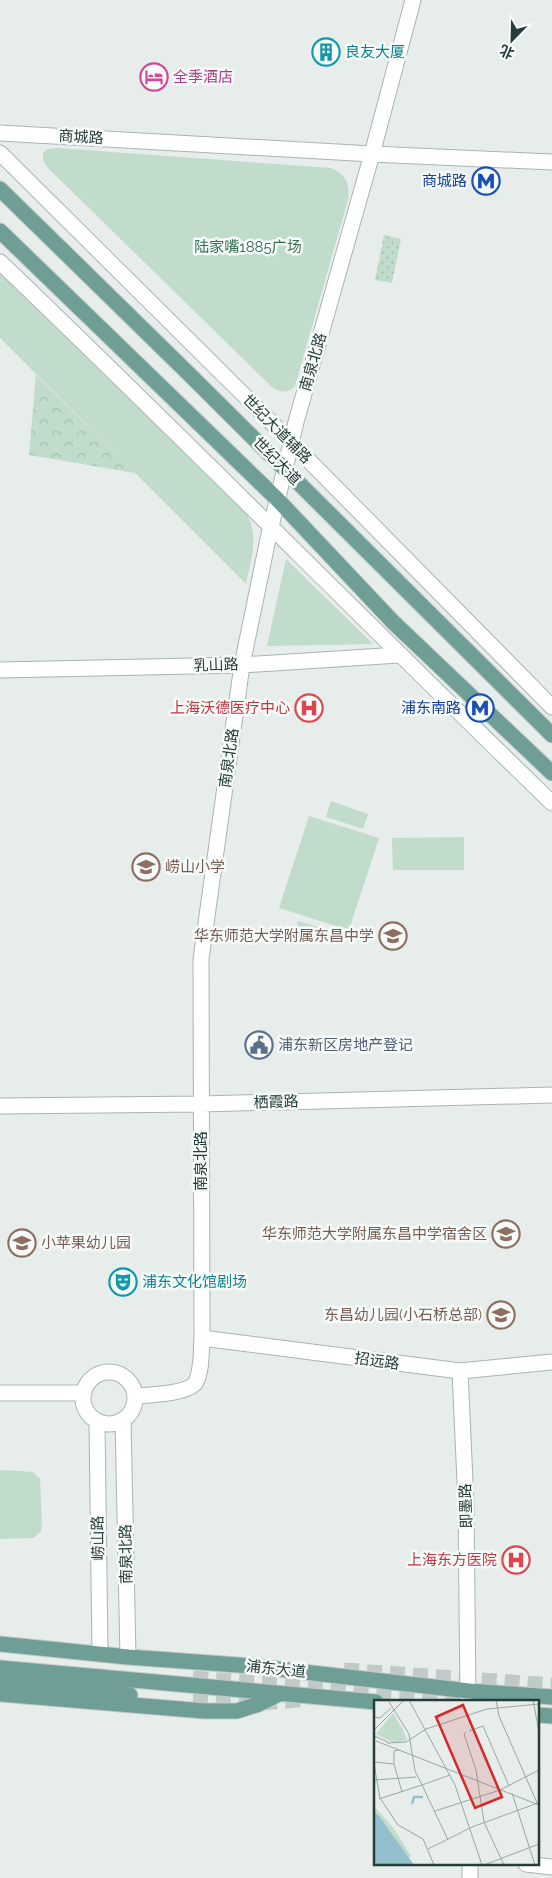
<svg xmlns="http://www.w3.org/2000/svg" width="552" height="1878" font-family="Raleway,'Noto Sans SC',sans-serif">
  <defs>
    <pattern id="grass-dots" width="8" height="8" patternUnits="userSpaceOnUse" patternTransform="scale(1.25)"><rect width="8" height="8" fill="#c1dccb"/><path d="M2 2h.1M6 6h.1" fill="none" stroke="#a6beaf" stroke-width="1.8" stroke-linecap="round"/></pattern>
    <pattern id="forest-crowns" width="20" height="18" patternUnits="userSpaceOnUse" patternTransform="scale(1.25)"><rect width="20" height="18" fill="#c1dccb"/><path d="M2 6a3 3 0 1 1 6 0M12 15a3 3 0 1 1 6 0" fill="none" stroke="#a6beaf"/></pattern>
  </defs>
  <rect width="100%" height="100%" fill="#e6edeb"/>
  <!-- grass -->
  <path fill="url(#grass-dots)" d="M384 235 401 239 392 283 375 280Z"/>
  <!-- forest -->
  <path fill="url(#forest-crowns)" d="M36 375 135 473 29 455Z"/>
  <!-- park -->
  <path fill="#c1dccb" d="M57 148 331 168C347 175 350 184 348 200L295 386C288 393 281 393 273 388L48 168 43 160V153L48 149Z
    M0 271 245 511C260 536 251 557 246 584L0 338Z
    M286 559 373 644 267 646Z
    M331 801 368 814 363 829 326 817Z
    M309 816 379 838 349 930 279 908Z
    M464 837V870H393L392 838Z
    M298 921 325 929 321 944 294 935Z
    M0 1470 33 1472 40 1479 42 1526 41 1531 34 1538 0 1539Z"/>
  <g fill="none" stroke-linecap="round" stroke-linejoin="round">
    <!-- major-tunnel -->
    <path stroke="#c0cac8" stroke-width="15" stroke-dasharray="15 8" stroke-linecap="butt" d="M344 1670 552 1685
      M193 1678 477 1699
      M193 1701C231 1702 271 1705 309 1698"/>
    <!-- minor casing -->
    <g stroke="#a9b5b2" stroke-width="17">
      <path id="minor" d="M0 133 372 154 552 162
        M0 153 265 416 552 707
        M0 262C186 440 367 624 552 803
        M0 670 242 665 399 655
        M0 1106 201 1104 552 1095
        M202 1338 460 1371 552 1362
        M460 1371 466 1504 468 1702
        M83 1398a26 26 0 1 1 52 0a26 26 0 1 1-52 0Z
        M0 1393H84
        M135 1396C148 1395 189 1394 196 1382 202 1370 201 1351 202 1338L201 959 242 665 268 539 296 422 372 154 413 0
        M123 1420 128 1657
        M97 1421 100 1654
        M470 1864V1878
        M526 1864 552 1867"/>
    </g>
    <!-- major casing -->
    <g stroke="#c2c9c8" stroke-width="17">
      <path id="major" d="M0 189 191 376 552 735
        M0 231 277 499 393 622 552 773
        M0 1644 128 1657 252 1666 469 1691 552 1697
        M0 1668 376 1702
        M0 1683 130 1695
        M0 1694 204 1711H237L259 1704 279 1694
        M538 1715 552 1716"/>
    </g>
    <!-- minor -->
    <use href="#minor" stroke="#fff" stroke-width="15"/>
    <!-- major -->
    <use href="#major" stroke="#6f9e96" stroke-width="15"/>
  </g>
  <!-- icons -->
  <defs>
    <g id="building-ring" transform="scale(1.4375)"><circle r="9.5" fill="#f6faf8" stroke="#0f9aa8" stroke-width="1.5"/><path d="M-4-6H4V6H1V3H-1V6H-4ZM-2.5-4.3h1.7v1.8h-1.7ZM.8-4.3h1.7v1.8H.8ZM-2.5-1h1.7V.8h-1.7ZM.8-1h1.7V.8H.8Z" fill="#0f9aa8"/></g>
    <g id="hotel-ring" transform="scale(1.4375)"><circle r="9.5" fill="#f6faf8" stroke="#d1479c" stroke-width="1.5"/><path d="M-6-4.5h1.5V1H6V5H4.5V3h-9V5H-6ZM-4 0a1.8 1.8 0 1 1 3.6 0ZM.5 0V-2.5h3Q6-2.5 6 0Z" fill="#d1479c"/></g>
    <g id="metro-ring" transform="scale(1.4375)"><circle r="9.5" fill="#f6faf8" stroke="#1a4fb4" stroke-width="1.5"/><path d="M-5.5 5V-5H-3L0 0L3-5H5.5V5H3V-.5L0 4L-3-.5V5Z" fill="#1a4fb4"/></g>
    <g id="hospital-ring" transform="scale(1.4375)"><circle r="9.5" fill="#f6faf8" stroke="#e0444e" stroke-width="1.5"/><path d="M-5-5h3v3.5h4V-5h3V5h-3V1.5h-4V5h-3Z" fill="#e0444e"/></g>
    <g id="school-ring" transform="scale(1.4375)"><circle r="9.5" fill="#f6faf8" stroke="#8d6e63" stroke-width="1.5"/><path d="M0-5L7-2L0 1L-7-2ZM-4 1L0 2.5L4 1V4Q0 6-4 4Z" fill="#8d6e63"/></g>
    <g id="civic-ring" transform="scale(1.4375)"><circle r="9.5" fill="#f6faf8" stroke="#5c6f8a" stroke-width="1.5"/><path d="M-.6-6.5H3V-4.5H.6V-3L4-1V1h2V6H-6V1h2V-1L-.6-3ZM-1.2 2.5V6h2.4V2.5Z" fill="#5c6f8a"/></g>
    <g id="theatre-ring" transform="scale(1.4375)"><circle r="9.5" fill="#f6faf8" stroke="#0f9aa8" stroke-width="1.5"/><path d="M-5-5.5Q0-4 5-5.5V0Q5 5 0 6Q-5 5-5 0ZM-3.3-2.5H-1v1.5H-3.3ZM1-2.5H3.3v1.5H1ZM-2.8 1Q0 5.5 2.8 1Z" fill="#0f9aa8"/></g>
  </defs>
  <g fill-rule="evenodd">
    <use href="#building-ring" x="326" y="52"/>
    <use href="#hotel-ring" x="154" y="77"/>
    <use href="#metro-ring" x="486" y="181"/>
    <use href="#hospital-ring" x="309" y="708"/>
    <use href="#metro-ring" x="480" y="708"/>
    <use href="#school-ring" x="146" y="867"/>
    <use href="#school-ring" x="393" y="936"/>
    <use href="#civic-ring" x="259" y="1045"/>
    <use href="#school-ring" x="506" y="1234"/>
    <use href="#school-ring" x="22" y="1243"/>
    <use href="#theatre-ring" x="123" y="1282"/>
    <use href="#school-ring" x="501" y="1315"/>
    <use href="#hospital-ring" x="516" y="1560"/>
  </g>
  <g text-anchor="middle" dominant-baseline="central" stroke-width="5" stroke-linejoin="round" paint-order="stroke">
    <!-- culture labels -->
    <g font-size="15" fill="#0d838f" stroke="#f6faf8" text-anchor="start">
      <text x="345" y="52">良友大厦</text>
      <text x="142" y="1282">浦东文化馆剧场</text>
    </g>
    <!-- hotel labels -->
    <g font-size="15" fill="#b23c85" stroke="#f6faf8" text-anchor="start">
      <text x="173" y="77">全季酒店</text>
    </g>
    <!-- street labels -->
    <g font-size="15" fill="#263e3a" stroke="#f6faf8">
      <text transform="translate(81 137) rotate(3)">商城路</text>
      <text transform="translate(313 362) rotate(-74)">南泉北路</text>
      <text transform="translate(277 429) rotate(45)">世纪大道辅路</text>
      <text transform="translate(277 461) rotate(45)">世纪大道</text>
      <text transform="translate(216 665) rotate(-2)">乳山路</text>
      <text transform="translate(229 758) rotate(-82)">南泉北路</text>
      <text transform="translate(276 1102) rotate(-2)">栖霞路</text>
      <text transform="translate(201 1161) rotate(-90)">南泉北路</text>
      <text transform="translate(377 1361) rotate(8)">招远路</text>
      <text transform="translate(466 1506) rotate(-92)">即墨路</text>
      <text transform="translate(98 1538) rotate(-91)">崂山路</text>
      <text transform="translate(126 1554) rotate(-91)">南泉北路</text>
      <text transform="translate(276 1669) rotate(6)">浦东大道</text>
    </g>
    <!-- transit labels -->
    <g font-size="15" fill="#164399" stroke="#f6faf8" text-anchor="end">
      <text x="467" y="181">商城路</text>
      <text x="461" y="708">浦东南路</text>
    </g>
    <!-- park labels -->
    <g font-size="15" fill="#347151" stroke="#f6faf8">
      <text x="248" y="247">陆家嘴1885广场</text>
    </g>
    <!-- health labels -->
    <g font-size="15" fill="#be3a42" stroke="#f6faf8" text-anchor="end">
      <text x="290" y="708">上海沃德医疗中心</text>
      <text x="497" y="1560">上海东方医院</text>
    </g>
    <!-- education labels -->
    <g font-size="15" fill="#785e54" stroke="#f6faf8" text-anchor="end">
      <text x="165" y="867" text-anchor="start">崂山小学</text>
      <text x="374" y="936">华东师范大学附属东昌中学</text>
      <text x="487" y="1234">华东师范大学附属东昌中学宿舍区</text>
      <text x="41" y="1243" text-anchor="start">小苹果幼儿园</text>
      <text x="482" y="1315">东昌幼儿园(小石桥总部)</text>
    </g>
    <!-- service labels -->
    <g font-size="15" fill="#4e5e75" stroke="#f6faf8" text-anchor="start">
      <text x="278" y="1045">浦东新区房地产登记</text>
    </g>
  </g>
  <!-- overview -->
  <g transform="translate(374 1700)">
    <rect width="165" height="165" fill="#e6edeb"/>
    <path d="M19 13 29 30 33 40 20 43 2 34ZM0 106 21 130 37 156 34 158 0 112Z" fill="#c1dccb"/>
    <path d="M0 112 5 116 40 165H0Z" fill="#94bfcc"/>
    <path fill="none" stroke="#94bfcc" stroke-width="2.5" d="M38 104 40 97H49M0 123 8 143 2 165"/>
    <path fill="none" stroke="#99a7a4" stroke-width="1" d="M14 0 35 34 41 71 48 85M35 0 81 85 108 165M122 0 125 16 164 105M159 0 165 32M1 17 6 18 17 8M1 29 30 0M95 31 109 26 135 86M92 32 90 34 102 70 110 122 130 165M0 36 14 42M2 41 165 105M13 43 32 42 52 29 113 9 165 4M25 50 20 51V64L28 92M0 62 20 64M0 64 6 98 24 125 49 139 60 165M0 80 42 77M138 93 161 165M5 99 48 85M61 111 126 90 165 70M74 140 48 85 76 75M54 149 98 127 164 103M110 165 165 144"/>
    <path fill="#d62828" fill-opacity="0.15" stroke="#d62828" stroke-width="2.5" d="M89 5 128 97 101 108 62 17Z"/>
    <rect width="165" height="165" fill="none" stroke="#263e3a" stroke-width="2.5"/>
  </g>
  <!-- north arrow -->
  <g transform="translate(512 40) rotate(203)" stroke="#f6faf8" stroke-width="4" paint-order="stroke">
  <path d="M0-4L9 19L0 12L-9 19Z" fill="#263e3a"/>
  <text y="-8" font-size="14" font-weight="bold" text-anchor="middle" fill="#263e3a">北</text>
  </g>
</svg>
